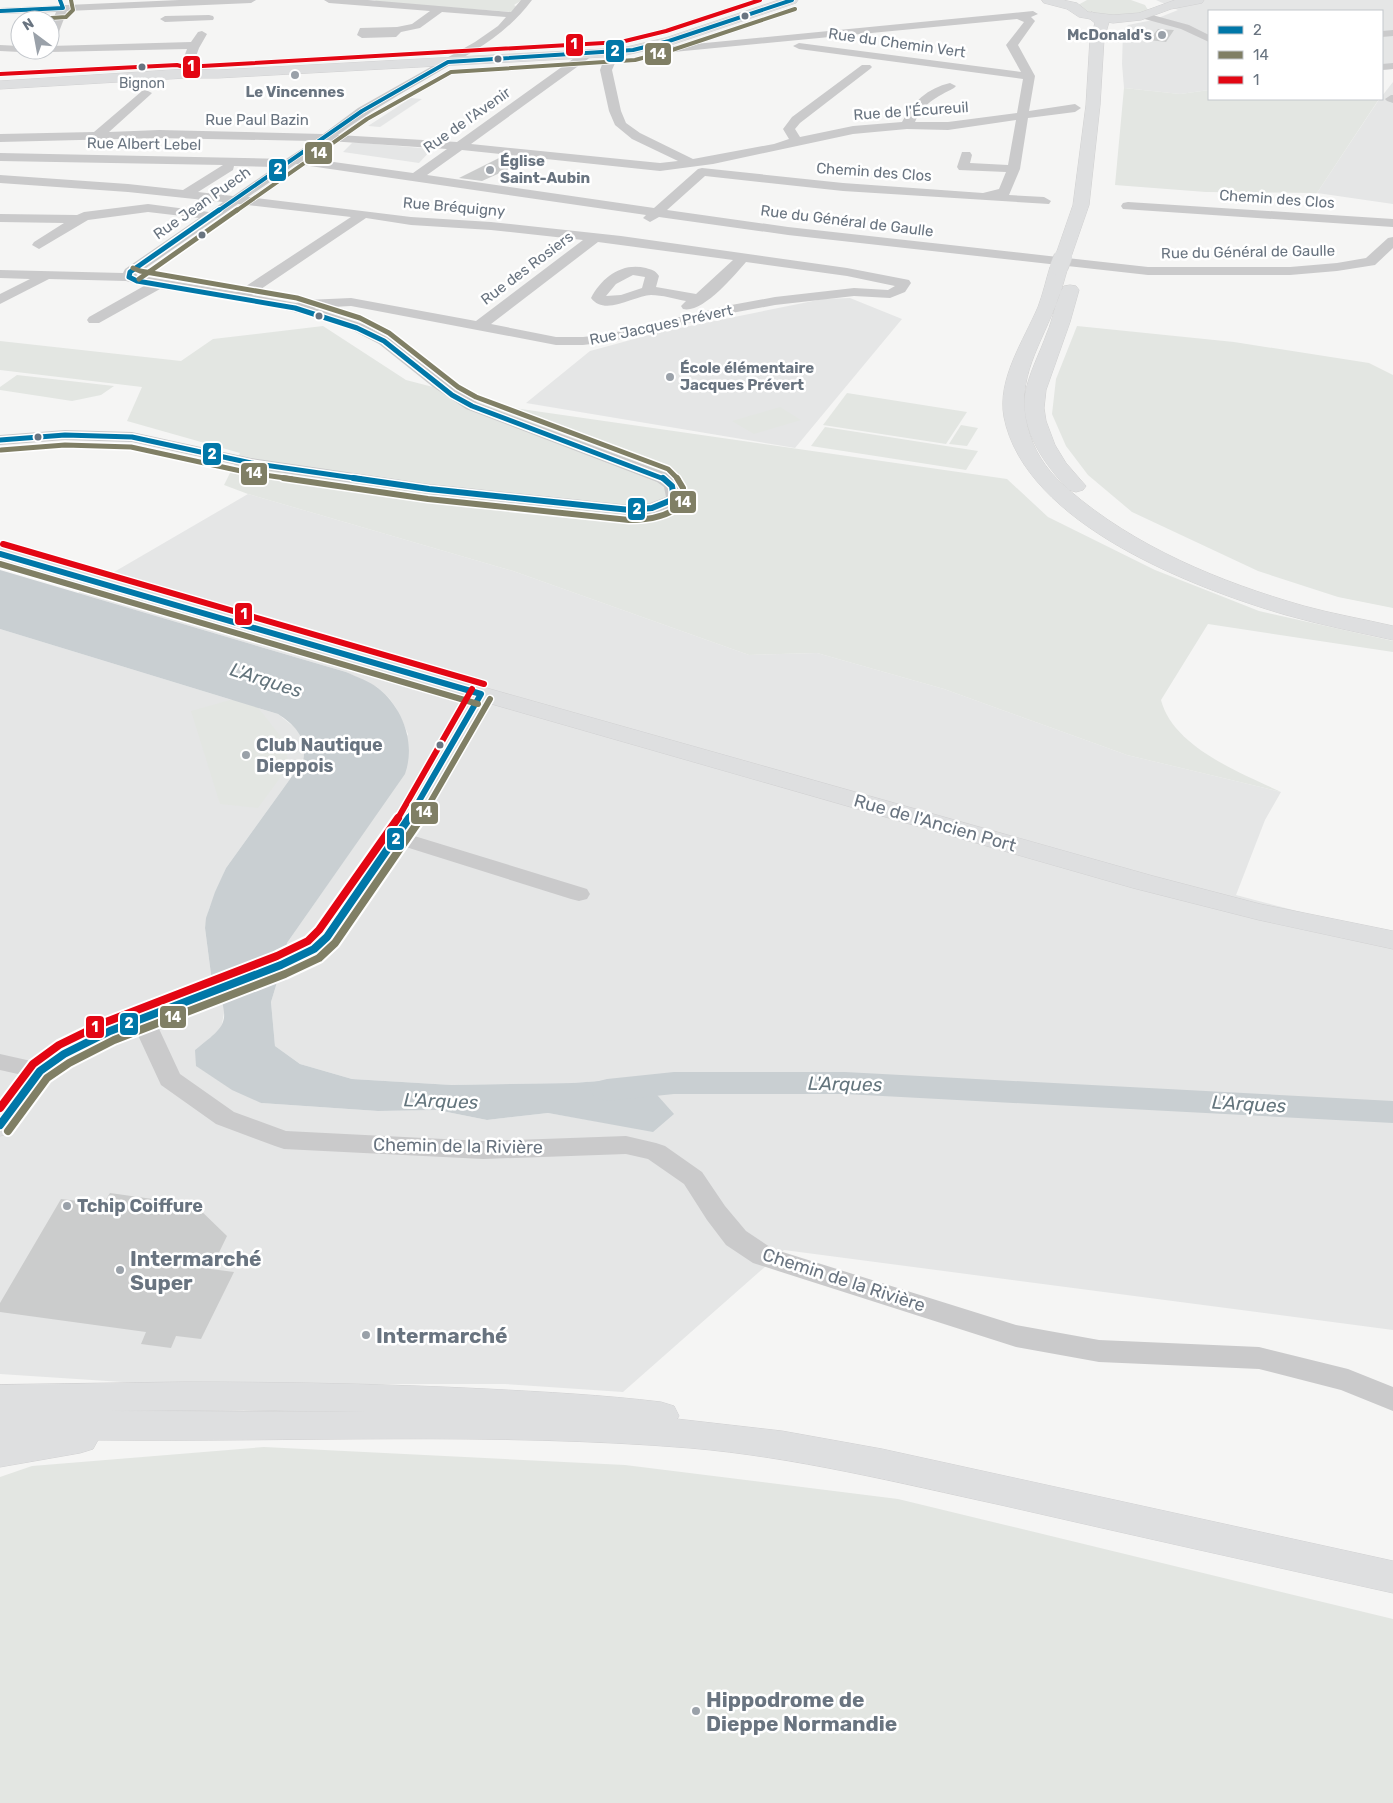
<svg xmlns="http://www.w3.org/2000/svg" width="1393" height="1803" font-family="Rubik,sans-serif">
  <rect width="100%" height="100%" fill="#f5f5f4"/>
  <!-- built -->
  <path fill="#e5e6e6" d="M1156 0H1393V69L1382 70V11H1209V90L1180 94 1124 88 1122 64 1123 31 1128 25 1153 20 1178 10Z
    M1393 82V204L1317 193 1378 101 1382 99V96Z
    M411 98 422 99 380 127 368 126Z
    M352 143H363L432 149 419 163 343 152Z
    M850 298 902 319 795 448 526 403 590 351 660 332 823 299Z
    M248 494 513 571 749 655 817 653 944 689 1127 755 1281 792 1265 820 1236 895 1393 936V1330L784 1250 623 1392 505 1384H153L0 1374V629L278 714 299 731 305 751 303 761 226 868 209 909 205 928 212 982 216 984 225 1008 221 1029 195 1050 261 1103 378 1111 437 1110 487 1120 548 1113 653 1131 642 1078 572 1083 452 1085 352 1079 300 1064 275 1046 271 1002 286 953 287 943 355 845 408 734 396 708 389 698 377 687 346 672 78 593Z"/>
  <!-- green -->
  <path fill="#e3e6e2" d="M376 0H522L514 5 517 7 512 12 373 2Z
    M1087 0H1131L1145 5 1148 10 1130 17 1088 13 1078 5Z
    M1124 88 1180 94 1209 90V99H1379L1317 193 1206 192 1115 185Z
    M323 326 406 380 514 408 1007 479 1048 517 1155 570 1259 611 1393 641V652L1208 624 1161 700C1173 747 1241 773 1281 792L1127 755 944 689 817 653 749 655 513 571 248 494 224 485 240 453 127 421 142 387 0 370V341L181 361 213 339Z
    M1077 326 1234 342 1369 363 1393 375V608L1338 597 1258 571 1132 512 1088 475 1066 446 1052 414 1056 379Z
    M17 375 114 386 101 395 72 401 0 390V387Z
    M847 393 967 412 946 444 823 425Z
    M780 407 801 420 754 434 732 421Z
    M961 425 978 428 967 446 949 444Z
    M825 427 978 451 966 470 811 446Z
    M248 695 286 743 288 767 258 808 220 804 191 711Z
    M264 1447 625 1465 898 1499 1393 1619V1803H0V1477L32 1466Z"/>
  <!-- water -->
  <path fill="#c9cfd2" d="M0 570 346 672C357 677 369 681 378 688 403 708 416 743 405 774L287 943 286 953 271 1002 275 1046 300 1064 352 1079 452 1085 572 1083 642 1078 674 1114 653 1132 548 1113 487 1120 437 1110 378 1111 261 1103 232 1090 196 1066 195 1050C226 1025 231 1024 216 984L212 982 205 928 206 918 215 892 226 868 303 761C308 739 296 726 278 714L0 629Z"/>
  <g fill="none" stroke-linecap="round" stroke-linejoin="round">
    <!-- river -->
    <path fill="#c9cfd2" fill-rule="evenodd" d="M674 1072H845L1393 1101V1123L845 1094H674L607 1101 595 1098 590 1090 595 1082 607 1079Z"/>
  </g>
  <!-- building -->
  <path fill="#cbcccc" d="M1158 29 1174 30 1166 42 1149 40Z
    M501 157 531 159 482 181 459 178Z
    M110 1193 195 1205 227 1236 211 1269 234 1272 201 1339 176 1336 171 1348 141 1344 146 1332 0 1312V1303L61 1199 103 1204Z"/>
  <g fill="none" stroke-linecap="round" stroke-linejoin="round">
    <!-- major casing -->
    <g stroke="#d1d1d2" stroke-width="1">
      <path id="major" d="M779 0H798L796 3 674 44 622 56 218 78H186L0 89V81L186 69 218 70 622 48 665 38Z
        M1042 0H1063L1077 3 1088 12 1113 15 1139 13 1175 0H1204L1202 3 1171 9 1141 20 1113 23 1079 17 1067 9 1044 3Z
        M0 547 490 689 1153 876 1260 904 1393 931V949L1259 920 1133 888 488 703 416 829 337 943 324 955 291 971 120 1038 75 1061 51 1078 11 1133 0 1136V1103L29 1064 53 1047 100 1024 271 959 304 943 317 931 390 828 467 697 0 561Z
        M183 1382C284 1382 386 1384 487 1389 545 1392 603 1395 661 1402L674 1406 679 1416 677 1419 782 1431 882 1449 1393 1561V1593C1262 1564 1132 1535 1001 1505 899 1483 795 1457 690 1448 493 1432 295 1442 98 1440L93 1449 80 1453 0 1467V1385ZM244 1410 369 1412 104 1411Z"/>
    </g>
    <!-- highway casing -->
    <g stroke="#d1d1d1" stroke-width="1">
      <path id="highway" d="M1092 12 1109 22 1104 39 1100 105 1089 205 1071 257 1069 261H1057L1055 257 1073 205 1086 105 1090 39 1095 23 1086 16Z
        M1059 262 1065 263 1068 267C1064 280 1061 294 1055 307 1037 352 1013 385 1030 435 1037 457 1051 475 1069 490 1045 465 1021 432 1025 395 1028 375 1040 353 1047 333 1053 320 1056 297 1064 286L1070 285 1076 286 1079 290 1070 322 1046 390 1044 408 1046 421 1055 445 1066 463 1086 486 1083 490 1076 492 1069 490C1135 547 1220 582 1304 606 1333 614 1363 619 1393 626V640C1357 632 1321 625 1286 615 1194 588 1025 524 1004 417 997 379 1024 340 1038 307 1043 294 1046 280 1050 267L1053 263Z"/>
    </g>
    <!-- minor -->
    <path fill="#cacacb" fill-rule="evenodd" d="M179 0H256L251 3 67 11 55 42 50 45V28L56 12 0 14V8Z
      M324 0H368L511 12 521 0H532C506 35 473 52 435 74 402 93 369 112 338 135L457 142 577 56 578 53 582 52 590 57 588 59 471 144 660 163 678 161 632 139 615 125 609 111 600 70 607 51H615L618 56 612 70 621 111 626 123 640 133 693 159 774 144 789 139 783 129 792 117 862 65H870L872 67 870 69 800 123 795 129 800 137 853 126 902 122C912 102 928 88 950 83L956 86 954 88C937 97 923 103 915 122H948L1017 113 1023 79 799 49 793 46 799 43 1021 72 1006 45 1024 22 1017 19 663 53 647 48 645 46 647 44 651 43 664 47 1033 11 1038 14 1031 17 1035 21 1018 45 1035 76 1029 111 1075 104 1081 108 1075 112 1028 118 1020 169 1009 195 1044 197 1051 201 1049 204 843 191 705 176 667 210 788 227 1148 267H1290L1337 263 1366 258 1388 238 1393 237V248L1375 265 1337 271 1290 275H1148L788 235 659 217 650 222 643 218 646 215 296 164 248 197 411 217 491 222 621 236 847 268 904 279 909 280 911 283 905 292 890 298 854 296 775 305 726 314 608 342 583 345H556L351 306 314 308 363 324 389 338 444 381 478 403 669 474 681 486 683 499C673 513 645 515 630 515L429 494 251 468 132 442 65 440 0 445V435L65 430 132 432 251 458 429 484 630 505 650 503 666 497 664 487 657 482 466 409 433 387 379 344 352 330 323 319 264 305 160 289 99 323H89L87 320 89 317 144 286 126 281 49 279 0 304V294L30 279 0 278V270L123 273 125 269 199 218 148 212 88 220 39 249 32 245 34 242 64 223 0 222V214L77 215 84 212 148 204 209 212 223 202 128 192 0 183V175L128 184 183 190 223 165 0 161V153L286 159 314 141 159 138 0 142V134L94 132 142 91 146 90 152 93 150 95 109 132 159 130 323 134 358 108 475 42 498 26 506 17 442 12 420 28 401 32 396 37 362 38 357 35 360 28 397 27 412 24 430 11 329 3ZM1016 120 1008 165 970 163 972 155 970 152H962L957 167 959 170 1006 172 999 189 983 193 843 183 702 168 698 169 654 208 427 175 462 150 660 171 713 164 853 134 907 129 948 130ZM329 141 447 149 413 173 305 158ZM234 166 275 167 233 196 198 192 233 170ZM238 204 351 217 237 292 136 275ZM366 218 411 225 491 230 583 240 476 321 351 298 307 300 296 303 252 295ZM598 242 733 260 696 294 656 287 659 276C655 270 652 270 646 268 622 262 602 277 591 298 605 317 635 295 651 295 662 295 675 299 686 301L681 306 683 309C702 314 734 276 746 262L847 276 895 286 888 290 854 288 775 297 726 306 608 334 583 337H556L491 324ZM633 275 645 277 642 288 621 295 606 296 616 284Z
      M1145 13 1189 25 1209 35V42L1181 29 1141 18 1140 16 1141 14Z
      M209 15 213 16 214 18 213 20 165 22 160 19 165 16Z
      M1393 30V36L1382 37V31Z
      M202 31 207 34 199 48 190 73 184 76 178 73 187 49 50 52 45 50H50V46L191 42 198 32Z
      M0 45 20 46V50H25L20 52 0 51Z
      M1393 63V69L1382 70V64Z
      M1391 95H1393V103L1387 101 1385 99Z
      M1128 202 1393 219V227L1123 209 1121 206 1123 203Z
      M398 831 587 889 590 894 587 899 579 901 571 899 390 842 387 837 390 832Z
      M142 1010 151 1013 154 1018 180 1074 234 1112 286 1131 483 1141 626 1136 656 1143 665 1146 702 1172 725 1206 746 1231 773 1249 1016 1325 1099 1340 1259 1347 1348 1369 1393 1387V1411L1341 1390 1259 1369 1099 1362 1016 1347 753 1263 726 1245 707 1220 684 1184 648 1159 626 1154 483 1159 284 1149 275 1146 216 1124 161 1085 130 1018 133 1013Z
      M0 1054 49 1065 52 1071 49 1077 40 1079 0 1070Z"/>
    <!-- major -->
    <use href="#major" fill="#dedfe0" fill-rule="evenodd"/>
    <!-- highway -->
    <use href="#highway" fill="#dedfe0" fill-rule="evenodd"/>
    <!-- highway-bridge casing -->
    <g stroke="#d1d1d1" stroke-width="19" stroke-linecap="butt">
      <path id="highway-bridge" d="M1059 267 1063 257"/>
    </g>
    <!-- highway-bridge -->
    <use href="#highway-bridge" stroke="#dedfe0" stroke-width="18"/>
    <!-- bus-1-far3 casing -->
    <g stroke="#fff" stroke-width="5.5">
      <path id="bus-1-far3" d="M0 11 63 8 60 0
        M218 211 362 111 448 62 633 50 669 41 792 0"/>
    </g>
    <!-- bus-1-far2 casing -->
    <g stroke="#fff" stroke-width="8">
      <path id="bus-1-far2" d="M129 277 130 272 219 210
        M129 277 137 281 295 308 357 328 384 341 452 395 472 406 664 479
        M0 440 65 435 132 437 251 463 361 479"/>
    </g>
    <!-- bus-1-far1 casing -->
    <g stroke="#fff" stroke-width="9">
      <path id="bus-1-far1" d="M353 478 429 489 630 510 652 508 674 499 672 486 663 478
        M0 554 481 694
        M408 820 481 694"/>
    </g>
    <!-- bus-1 casing -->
    <g stroke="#fff" stroke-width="12">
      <path id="bus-1" d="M0 1125 40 1071 64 1054 110 1031 281 965 314 949 327 937 409 818"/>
    </g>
    <!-- bus-2-far3 casing -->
    <g stroke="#fff" stroke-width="5.5">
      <path id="bus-2-far3" d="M21 20 66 17 73 10 71 0
        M236 211 367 119 451 72 635 60 672 50 795 9"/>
    </g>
    <!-- bus-2-far2 casing -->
    <g stroke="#fff" stroke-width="8">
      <path id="bus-2-far2" d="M133 268 140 271 297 298 360 318 389 333 458 387 476 397 668 469 678 479
        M139 279 237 210
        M1 450 65 445 131 447 250 473 292 479"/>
    </g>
    <!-- bus-2-far1 casing -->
    <g stroke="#fff" stroke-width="9">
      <path id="bus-2-far1" d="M283 478 428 499 629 520C648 520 669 517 683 503V488L677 478
        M0 564 478 704
        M420 820 490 699"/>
    </g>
    <!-- bus-2 casing -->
    <g stroke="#fff" stroke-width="12">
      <path id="bus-2" d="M8 1131 47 1078 69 1063 114 1040 285 974 319 958 335 943 421 818"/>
    </g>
    <!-- bus-3-far2 casing -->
    <g stroke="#fff" stroke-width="5.5">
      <path id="bus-3-far2" d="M0 74 177 65 184 67 621 42 666 31 760 0"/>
    </g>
    <!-- bus-3-far1 casing -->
    <g stroke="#fff" stroke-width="9">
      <path id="bus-3-far1" d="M3 544 484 684
        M397 820 472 689"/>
    </g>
    <!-- bus-3 casing -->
    <g stroke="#fff" stroke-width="12">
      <path id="bus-3" d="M0 1108 33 1064 59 1045 106 1022 277 956 308 941 319 930 398 818"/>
    </g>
    <!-- bus-1-far3 -->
    <use href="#bus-1-far3" stroke="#0077a8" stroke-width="4"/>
    <!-- bus-1-far2 -->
    <use href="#bus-1-far2" stroke="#0077a8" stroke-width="5"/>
    <!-- bus-1-far1 -->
    <use href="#bus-1-far1" stroke="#0077a8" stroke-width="6"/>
    <!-- bus-1 -->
    <use href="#bus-1" stroke="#0077a8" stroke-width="8"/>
    <!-- bus-2-far3 -->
    <use href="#bus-2-far3" stroke="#807f65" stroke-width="4"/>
    <!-- bus-2-far2 -->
    <use href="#bus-2-far2" stroke="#807f65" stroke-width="5"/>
    <!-- bus-2-far1 -->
    <use href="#bus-2-far1" stroke="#807f65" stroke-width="6"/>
    <!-- bus-2 -->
    <use href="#bus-2" stroke="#807f65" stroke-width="8"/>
    <!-- bus-3-far2 -->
    <use href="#bus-3-far2" stroke="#e30613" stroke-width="4"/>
    <!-- bus-3-far1 -->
    <use href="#bus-3-far1" stroke="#e30613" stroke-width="6"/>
    <!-- bus-3 -->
    <use href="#bus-3" stroke="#e30613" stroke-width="8"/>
  </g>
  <!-- markers -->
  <g fill="#697480" stroke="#fff" stroke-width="2">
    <circle cx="745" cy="16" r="4.5"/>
    <circle cx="498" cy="59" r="4.5"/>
    <circle cx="142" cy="67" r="4.5"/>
    <circle cx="202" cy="235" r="4.5"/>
    <circle cx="319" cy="316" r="4.5"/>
    <circle cx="38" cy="437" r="4.5"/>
    <circle cx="440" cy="745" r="4.5"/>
  </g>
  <g fill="#9aa1a9" stroke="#fff" stroke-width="2">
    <circle cx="1162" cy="35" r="5"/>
    <circle cx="295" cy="75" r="5"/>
    <circle cx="490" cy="170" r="5"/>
    <circle cx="670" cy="377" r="5"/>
    <circle cx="246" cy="755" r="5"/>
    <circle cx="67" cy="1206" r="5"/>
    <circle cx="120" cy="1270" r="5"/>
    <circle cx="366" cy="1335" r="5"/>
    <circle cx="696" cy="1711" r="5"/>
  </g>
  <g text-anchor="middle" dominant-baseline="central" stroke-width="5" stroke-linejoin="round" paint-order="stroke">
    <!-- far-bus labels -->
    <g font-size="14" fill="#697480" stroke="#fff">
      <text x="142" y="83">Bignon</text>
    </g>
    <!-- far-poi labels -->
    <g font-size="15" font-weight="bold" fill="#697480" stroke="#fff" text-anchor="start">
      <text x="1152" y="35" text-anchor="end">McDonald's</text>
      <text x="295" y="92" text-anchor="middle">Le Vincennes</text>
      <text x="500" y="161">Église<tspan x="500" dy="17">Saint-Aubin</tspan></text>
      <text x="680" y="368">École élémentaire<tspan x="680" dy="17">Jacques Prévert</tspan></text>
    </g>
    <!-- far-street labels -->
    <g font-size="15" fill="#697480" stroke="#fff">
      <text transform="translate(897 43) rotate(8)">Rue du Chemin Vert</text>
      <text transform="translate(911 111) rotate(-4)">Rue de l'Écureuil</text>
      <text x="257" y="120">Rue Paul Bazin</text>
      <text transform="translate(467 120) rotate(-35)">Rue de l'Avenir</text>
      <text transform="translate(144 144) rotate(1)">Rue Albert Lebel</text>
      <text transform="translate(874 172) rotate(4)">Chemin des Clos</text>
      <text transform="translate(1277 199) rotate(4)">Chemin des Clos</text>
      <text transform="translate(202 203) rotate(-35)">Rue Jean Puech</text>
      <text transform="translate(454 207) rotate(5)">Rue Bréquigny</text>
      <text transform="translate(847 221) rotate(7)">Rue du Général de Gaulle</text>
      <text transform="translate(1248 252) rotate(-1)">Rue du Général de Gaulle</text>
      <text transform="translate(527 268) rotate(-37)">Rue des Rosiers</text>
      <text transform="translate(661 325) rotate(-12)">Rue Jacques Prévert</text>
    </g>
    <!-- poi labels -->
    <g font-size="18" font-weight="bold" fill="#697480" stroke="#fff" text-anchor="start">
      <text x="256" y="745">Club Nautique<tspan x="256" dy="21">Dieppois</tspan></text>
      <text x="77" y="1206">Tchip Coiffure</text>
    </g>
    <!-- street labels -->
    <g font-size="18" fill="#697480" stroke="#fff">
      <text transform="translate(935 823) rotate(16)">Rue de l'Ancien Port</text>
      <text transform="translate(458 1146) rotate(1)">Chemin de la Rivière</text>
      <text transform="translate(844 1280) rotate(18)">Chemin de la Rivière</text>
    </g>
    <!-- water labels -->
    <g font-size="19" font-style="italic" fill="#64757d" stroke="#fff">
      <text transform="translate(266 680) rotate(18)">L'Arques</text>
      <text transform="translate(845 1084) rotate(1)">L'Arques</text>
      <text transform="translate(441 1101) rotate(2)">L'Arques</text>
      <text transform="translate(1249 1104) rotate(3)">L'Arques</text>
    </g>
    <!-- near-poi labels -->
    <g font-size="21" font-weight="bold" fill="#697480" stroke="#fff" text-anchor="start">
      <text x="130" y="1258">Intermarché<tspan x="130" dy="24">Super</tspan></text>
      <text x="376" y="1335">Intermarché</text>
      <text x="706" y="1699">Hippodrome de<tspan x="706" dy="24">Dieppe Normandie</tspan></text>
    </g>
  </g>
  <g stroke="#fff" stroke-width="2">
    <rect x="565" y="33" width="19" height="24" rx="5" fill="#e30613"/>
    <rect x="605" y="39" width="20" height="24" rx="5" fill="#0077a8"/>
    <rect x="644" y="42" width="28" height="24" rx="5" fill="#807f65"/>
    <rect x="182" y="55" width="19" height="24" rx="5" fill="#e30613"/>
    <rect x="304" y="141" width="29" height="24" rx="5" fill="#807f65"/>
    <rect x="268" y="158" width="19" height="24" rx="5" fill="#0077a8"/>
    <rect x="202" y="442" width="20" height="24" rx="5" fill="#0077a8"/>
    <rect x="240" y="462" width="28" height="24" rx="5" fill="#807f65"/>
    <rect x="669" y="490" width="28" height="24" rx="5" fill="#807f65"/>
    <rect x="627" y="497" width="19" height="24" rx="5" fill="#0077a8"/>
    <rect x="234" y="602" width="19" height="24" rx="5" fill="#e30613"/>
    <rect x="410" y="801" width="29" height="24" rx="5" fill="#807f65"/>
    <rect x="386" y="827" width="19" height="24" rx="5" fill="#0077a8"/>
    <rect x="159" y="1005" width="28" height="24" rx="5" fill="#807f65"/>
    <rect x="119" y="1012" width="20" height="24" rx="5" fill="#0077a8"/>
    <rect x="85" y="1015" width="20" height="24" rx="5" fill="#e30613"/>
  </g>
  <g font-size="14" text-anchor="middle" font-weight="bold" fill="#fff">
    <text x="574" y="49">1</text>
    <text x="615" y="56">2</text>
    <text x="658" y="59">14</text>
    <text x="191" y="71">1</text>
    <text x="319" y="158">14</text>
    <text x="278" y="174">2</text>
    <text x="212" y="459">2</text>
    <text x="254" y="478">14</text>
    <text x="683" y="507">14</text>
    <text x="637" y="514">2</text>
    <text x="244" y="619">1</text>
    <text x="424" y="817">14</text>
    <text x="396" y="844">2</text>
    <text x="173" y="1022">14</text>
    <text x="129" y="1028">2</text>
    <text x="95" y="1032">1</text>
  </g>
  <!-- legend -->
  <rect x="1208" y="10" width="175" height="90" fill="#ffffff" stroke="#c3c7cc"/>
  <rect x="1218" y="26" width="25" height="8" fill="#0077a8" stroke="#c3c7cc"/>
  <text x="1253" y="35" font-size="15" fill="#697480">2</text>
  <rect x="1218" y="51" width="25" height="8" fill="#807f65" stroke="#c3c7cc"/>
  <text x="1253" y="60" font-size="15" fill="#697480">14</text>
  <rect x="1218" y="76" width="25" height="8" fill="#e30613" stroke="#c3c7cc"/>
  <text x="1253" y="85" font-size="15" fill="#697480">1</text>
  <!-- north arrow -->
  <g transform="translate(35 35) rotate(328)"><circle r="24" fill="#ffffff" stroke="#c3c7cc"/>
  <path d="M0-4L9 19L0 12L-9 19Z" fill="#9aa1a9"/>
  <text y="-8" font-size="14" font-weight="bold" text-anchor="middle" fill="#697480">N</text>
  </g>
</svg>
